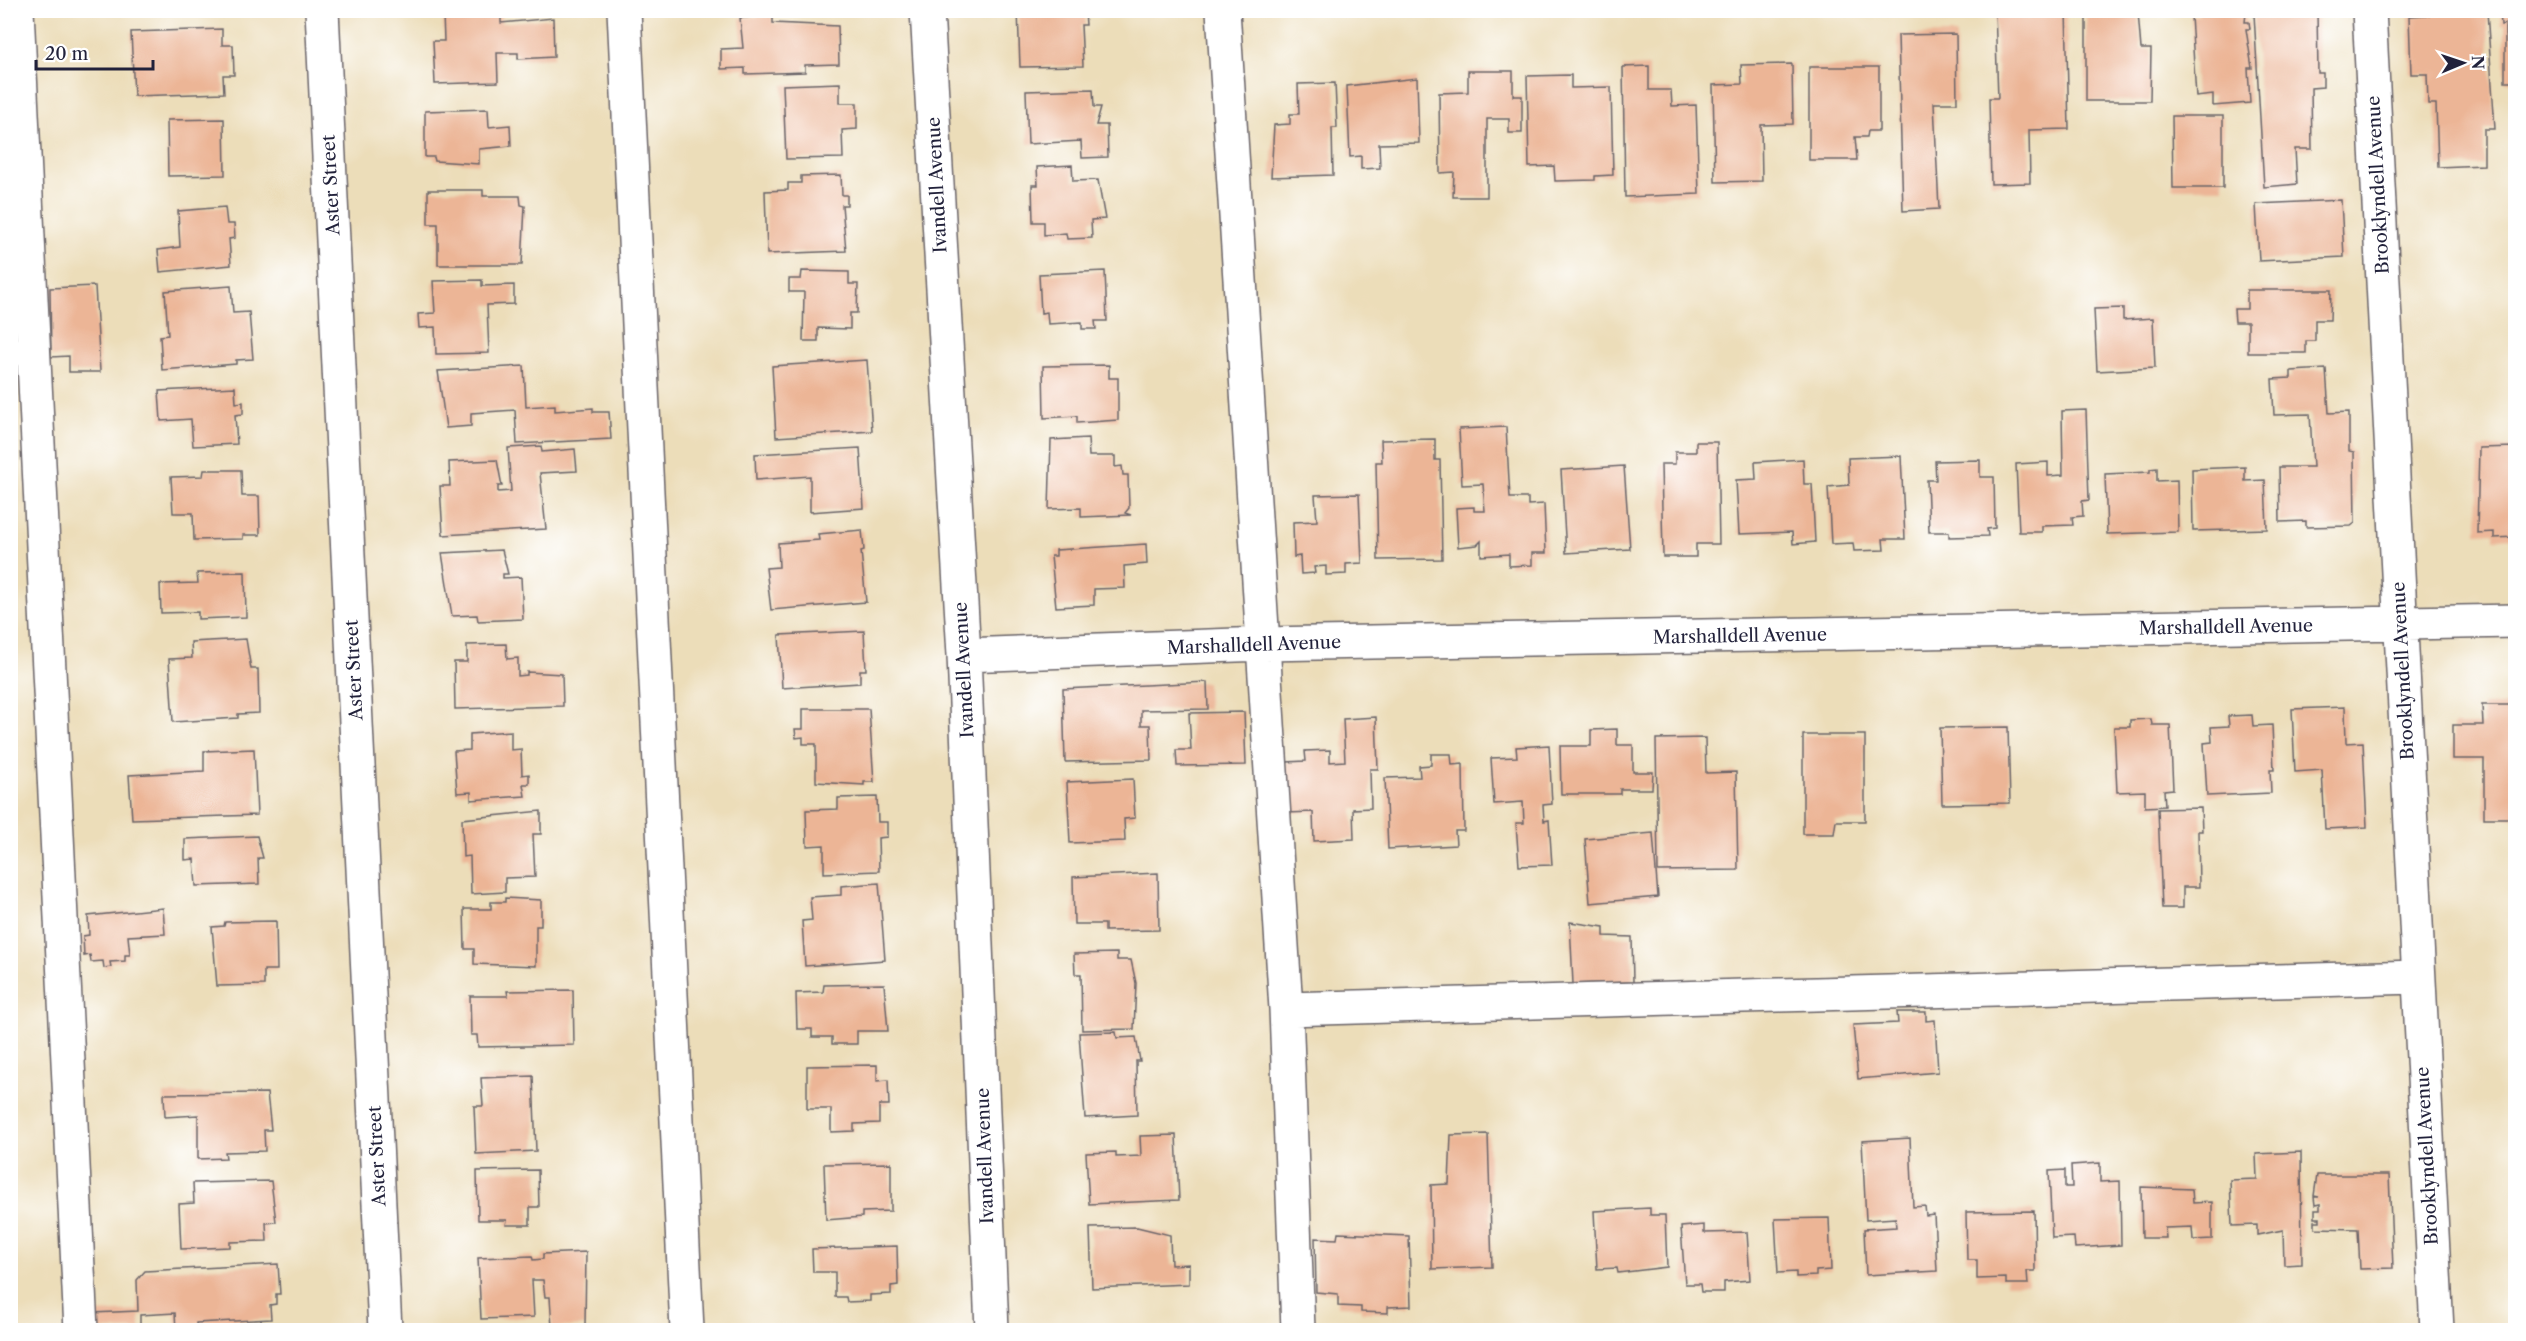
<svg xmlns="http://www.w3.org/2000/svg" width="2526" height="1341" font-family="'Libre Caslon Text',serif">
  <rect width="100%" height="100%" fill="#fff"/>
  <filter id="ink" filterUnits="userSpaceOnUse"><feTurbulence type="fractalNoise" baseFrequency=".0167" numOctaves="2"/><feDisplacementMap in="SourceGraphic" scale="12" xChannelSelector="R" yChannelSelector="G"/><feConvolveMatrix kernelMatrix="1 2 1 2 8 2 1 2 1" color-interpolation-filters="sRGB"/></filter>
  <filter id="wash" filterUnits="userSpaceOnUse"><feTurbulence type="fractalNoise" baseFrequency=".008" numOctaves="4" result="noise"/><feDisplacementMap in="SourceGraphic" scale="24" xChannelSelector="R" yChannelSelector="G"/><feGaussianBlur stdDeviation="1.35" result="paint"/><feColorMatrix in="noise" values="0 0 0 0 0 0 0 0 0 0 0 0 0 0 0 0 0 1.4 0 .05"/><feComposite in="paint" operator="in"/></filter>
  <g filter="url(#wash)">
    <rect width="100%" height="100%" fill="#ecddb9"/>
    <g id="blocks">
      <!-- building -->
      <path fill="#ecb596" d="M1018 10 1085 12 1086 25H1081L1083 66 1020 67Z
        M1995 10H2066L2069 129 2029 130 2030 183 1991 184 1989 98H1998Z
        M2198 10H2239V14L2246 13 2245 22H2249L2250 29H2246L2252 68H2248L2250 103 2213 106V95L2196 97 2191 16 2199 15Z
        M2264 10H2317L2318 73H2323V87L2311 88 2312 149H2295L2297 184 2264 187 2254 14H2264Z
        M2445 10 2487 11 2495 129H2484V165L2438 167 2436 104H2428L2427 74H2411L2409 16 2445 14Z
        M2500 10H2516V82H2505V24L2501 25Z
        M493 12 501 14V23L553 18 554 57 518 59V53H497L498 82 435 84 433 41H444L443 14Z
        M2086 12H2138L2141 49H2151L2150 101H2086Z
        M773 16V23L838 26 839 64 805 65V72L745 74V68L721 69V49L743 48 740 18Z
        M222 29V45H233L234 75H223L224 93 134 96 131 32Z
        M1956 34 1957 103H1934L1939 209 1903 211 1898 35Z
        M1792 64 1793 124 1761 125 1762 181 1715 182 1713 85 1742 84 1741 65Z
        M1649 66V90H1671L1672 106 1696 105 1699 194 1625 197 1623 67Z
        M1809 67H1879V131H1868L1867 137H1855L1857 160H1809Z
        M1468 71H1513V96H1522V133H1509V119H1487V197H1453L1454 172 1440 173 1439 93 1468 92Z
        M1571 75V88L1611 87 1613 175 1595 176V180L1555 181 1554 166 1529 167 1527 76Z
        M1417 78 1419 143 1379 144 1380 168 1361 169V156L1350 157 1347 86Z
        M840 83V103H857V129L842 130 843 158 786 159 783 85Z
        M1335 83 1337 128H1332L1333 175 1271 177 1274 125 1290 124V114H1299L1298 84Z
        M1093 89 1094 107H1101L1096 125H1107L1108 157 1082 158 1081 141 1028 144 1026 91Z
        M488 109 489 127 510 125 511 146 479 149V164L435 161 434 157H425V111Z
        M2172 116H2223V188H2173Z
        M224 119 225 175 168 176 167 120Z
        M1072 165 1073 181 1098 180 1105 219 1091 220 1092 238 1067 239 1066 233 1044 235V222H1033L1032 185H1038L1037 167Z
        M841 175 842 195H847V205H842L846 251 767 254 765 191 788 190V183H801V176Z
        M428 190H483V196H520L521 205 525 206 522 265H438V224H428Z
        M2341 200 2344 257 2259 261 2256 204Z
        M225 207 227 224H234L235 238 229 239 231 265 160 272 158 250 180 247 178 211Z
        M802 271 849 272V284H858L857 313H850V329L818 328V341H803L804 292H789V279H801Z
        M1105 271 1107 321H1095L1096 329H1082V322L1048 324 1047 312 1041 313 1039 274Z
        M482 280V286L514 285V304L487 305 489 353 436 354 435 327 419 328 418 314 435 313 433 281Z
        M95 286 100 372H69V356L51 357 50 288Z
        M231 286 233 313 249 312 253 359 236 360V364L162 370 160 336 168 335 165 291Z
        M2247 290H2331L2330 320H2315V341H2306V353H2248V322H2235L2234 309H2247Z
        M2123 308V320L2153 318 2155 368 2097 371 2094 309Z
        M867 360 872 431 776 437 772 366Z
        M1109 365V378H1118V420L1077 423V416L1044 418 1043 366Z
        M524 366 526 407 555 405V411L593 408V412H609L611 439 517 444 515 410 471 413V426L446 428 438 371Z
        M2326 369 2329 413 2349 412V451L2354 452 2355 523 2351 526 2306 527V521L2280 522 2279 467H2313L2310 414 2274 415 2272 379 2291 378V371Z
        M235 387 236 403 243 402V414L235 415 237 444 193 446 191 419 161 421 159 391Z
        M2086 410 2089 500 2082 501 2083 516 2072 517 2073 525 2042 526V532H2019L2016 464 2048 462V476L2063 475 2062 411Z
        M1506 427 1510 498H1528V505L1544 504 1546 553H1532V565L1509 566V554L1481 556V541L1477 545 1458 547 1456 508 1474 507V511H1485L1483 484 1462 485 1459 429Z
        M1088 438 1089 456H1115V467L1122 466 1123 475H1128L1129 508 1125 513 1131 515 1081 517V508L1049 509 1051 440Z
        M1435 439V460H1440L1442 559 1378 560 1376 462H1382L1381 440Z
        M1696 442H1717L1719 544H1696V557H1663L1661 464H1675V452H1696Z
        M541 446 542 452 575 449 577 471 540 473 546 529 443 535 440 486H450L449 462 497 460 502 486H498V492L511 491 508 448Z
        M2516 447V537L2494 538V532L2477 533 2479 448Z
        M860 448 864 508 810 512V476L756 480 755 454Z
        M1901 456 1905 539H1883L1884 550 1854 551 1853 543 1831 544 1828 487 1849 485 1848 458Z
        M1803 459 1804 484H1812L1815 542 1793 544 1792 532 1739 534 1736 480 1756 479 1755 462Z
        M1980 460V477H1994L1995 528 1987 529 1988 536 1949 537V532H1929L1927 480H1936L1935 461Z
        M1624 466 1630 549 1566 553 1561 470Z
        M2245 467V481L2265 480 2267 529 2193 531 2192 469Z
        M2157 468V481L2177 480 2178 532 2107 534 2105 474 2150 472V469Z
        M204 470H241L242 496H259L260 535H243V539L194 540 193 513H173L171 477 203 476Z
        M1359 494 1362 563 1346 564V574L1326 575V566L1314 567 1315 573 1301 574 1300 556 1294 557 1293 522 1317 521 1315 495Z
        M862 530 864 550 861 551 866 602 771 610 766 568 779 567 778 543 819 540 818 534Z
        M1146 544 1147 564 1124 566 1125 588 1094 589V605L1056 607 1051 556H1056V550Z
        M502 550 508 574H503V578L521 577 523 619 478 621 477 615 452 616 442 553Z
        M245 572 246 617 198 619V612L161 613 160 584 198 583 197 573Z
        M864 631 866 670H860V683L782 688 779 635Z
        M246 639 251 669H258L259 713 238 714V718L173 722 169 659 192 658 191 642Z
        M506 644 507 659 518 658V676L527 675V672L562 674 563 706 455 709 454 662H467V645Z
        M1207 682 1208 709 1141 710V725H1150L1151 760 1065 762 1063 689Z
        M2482 705H2516V818H2484V759H2453V725H2483Z
        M2345 707 2346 743 2363 742 2367 827 2325 829 2322 770 2295 772 2292 709Z
        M803 709H869L874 782H864V785L816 782V744H803V737L796 738 795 729H803Z
        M1244 712 1246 765 1177 766 1176 750H1191L1189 713Z
        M2252 715 2253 726 2272 725 2274 770H2270L2271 793 2207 796 2204 743 2212 742 2211 727 2229 726 2228 716Z
        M1376 717 1378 769H1370L1371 808 1353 809 1354 839 1314 841 1313 812 1287 813 1286 762 1306 761 1305 751 1330 750V762L1345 761 1343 719Z
        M2151 719 2152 725H2170L2173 789 2164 790 2165 806 2145 807V791L2117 792 2114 727H2130V720Z
        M2008 727 2010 803 1942 804 1940 728Z
        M1617 729V745H1633V772H1653L1652 789H1620V794H1561L1560 746H1591V730Z
        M511 731V750L521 749 522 775 529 774V784H523L525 796 471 800V792L457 793 454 751 470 750V734Z
        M1803 735H1865V821H1836L1834 834H1803Z
        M1705 738 1706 773 1736 772 1738 870 1658 871 1656 739Z
        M1549 745 1552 804 1543 805 1544 821 1549 820 1552 865 1519 866 1516 823H1524L1523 802 1494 804 1491 758 1517 757 1516 747Z
        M254 749 257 815 132 819 129 775 204 771V751Z
        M1431 754H1451L1452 765 1463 764 1464 831H1455L1456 845 1388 849 1385 778 1420 777 1419 766 1431 765Z
        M1133 779 1135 818 1124 819 1125 841 1070 843 1067 782Z
        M877 797 878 822H887V837L878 838 879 871 824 873V845L807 846 806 810 838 809V798Z
        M2201 808 2202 831H2198L2199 887H2183V908H2162L2158 809Z
        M541 811V834H533L535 877 505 878V892L471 894 470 856 463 857 462 819Z
        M1653 833 1658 897 1590 903 1585 839Z
        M257 836 263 858H258L259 884 196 886 194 859 185 860V839Z
        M1158 873 1159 930 1105 931V924H1074L1073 877Z
        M879 883 885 960 805 966 802 921 812 920 810 897 841 895V886Z
        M505 898 541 900V926H536V966L474 964V949H465L464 909H491V902H505Z
        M163 908 165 934 128 936 130 955H125V961L110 962 111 967 104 968 103 961 91 962 90 955 84 956 83 936 89 935 88 916Z
        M276 921 277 970H264V985L217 986 212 927 224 926 225 922Z
        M1570 922 1604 927V936L1632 937 1633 982 1573 984Z
        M1117 953V960H1131L1136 983 1134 1029 1082 1030 1081 974H1075L1074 954Z
        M884 984 888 1031H857V1044H832V1037H812V1029H797L796 993 823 992 824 985Z
        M573 990 574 1045 478 1047 477 1035H471L470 996H508L507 991Z
        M1897 1012H1926V1021L1935 1020 1938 1072 1858 1079 1853 1025 1898 1023Z
        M1116 1032 1117 1038 1136 1037 1140 1061H1136L1137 1115 1085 1118 1079 1033Z
        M877 1065V1081L888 1080 889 1105H879V1123L854 1124V1131L831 1132V1109H807V1066Z
        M533 1076 536 1151 476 1154 474 1106H483L481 1078Z
        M267 1093 271 1130H264L265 1151 225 1152 226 1158 198 1159V1115L165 1117 164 1094Z
        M1488 1134 1492 1267 1432 1269 1431 1185 1449 1184 1451 1135Z
        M1176 1135 1179 1200 1089 1204 1086 1153 1116 1152V1157L1141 1156 1140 1136Z
        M1910 1138 1913 1207 1925 1206 1926 1216 1934 1215 1937 1271 1866 1275 1864 1229 1896 1227 1895 1218 1866 1220 1862 1141Z
        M2301 1152 2302 1264 2284 1265 2283 1230 2257 1235V1225L2232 1226 2230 1180 2257 1179 2256 1154Z
        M891 1163V1211L862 1212V1217L826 1220 824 1164Z
        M2100 1163V1182L2120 1181 2121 1245 2075 1248 2074 1237 2052 1238 2049 1171 2065 1170V1187H2072L2071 1165Z
        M538 1170 539 1207H530V1225H506L507 1220H478L477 1171Z
        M2317 1175H2389L2393 1268 2360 1269 2358 1229 2315 1228V1221H2320V1218H2315V1210H2320V1204L2315 1205 2314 1197H2319L2314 1196Z
        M271 1181 276 1222 266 1223 267 1241 230 1242V1247L181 1249 179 1204 194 1203 193 1183Z
        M2141 1187 2192 1189 2193 1203 2212 1202V1239L2193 1240 2192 1227 2165 1228 2166 1238H2142Z
        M1650 1208V1215H1665L1667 1267 1618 1273 1617 1268 1597 1269 1594 1211Z
        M2034 1211 2035 1271H2027L2028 1284H2006V1278L1977 1279V1260H1967L1966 1212Z
        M1829 1218 1831 1270 1816 1271V1276L1796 1277V1272L1778 1273 1775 1219Z
        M1704 1225V1233L1747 1232 1750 1280 1724 1282V1292H1701L1700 1284H1685L1681 1227Z
        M1137 1227 1170 1235 1171 1265 1189 1264V1284L1092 1288 1090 1228Z
        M1338 1233 1409 1236 1411 1306 1388 1307V1313L1361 1312V1307L1338 1306V1294L1316 1292 1315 1238 1337 1239Z
        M897 1246 898 1285 891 1286V1294L870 1295V1301L847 1302 846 1297H835V1272H813L812 1249Z
        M586 1252 585 1326 552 1328 550 1297H545L543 1280H532L534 1317 481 1319 478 1258 532 1256 533 1260 543 1259V1254Z
        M278 1264 280 1294H276V1304L270 1305 271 1319 196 1323V1330H176L175 1313 140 1315V1330H93L92 1313 138 1311 137 1280 145 1271Z"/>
    </g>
  </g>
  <g filter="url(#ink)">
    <use href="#blocks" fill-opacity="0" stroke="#696367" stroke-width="1.5"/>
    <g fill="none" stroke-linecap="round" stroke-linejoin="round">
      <!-- minor casing -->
      <g stroke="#696367" stroke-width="36">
        <path id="minor" d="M17 10 81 1330
          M322 10 385 1330
          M624 10 687 1330
          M927 10 964 655 992 1330
          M1223 10 1286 1009 1298 1330
          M2369 10 2437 1330
          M964 655 1264 644 2516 621
          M1286 1009 2417 977"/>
      </g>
      <!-- minor -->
      <use href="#minor" stroke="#fff" stroke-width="33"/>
    </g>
  </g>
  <g text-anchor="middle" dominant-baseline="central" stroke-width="6" stroke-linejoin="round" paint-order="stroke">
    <!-- street labels -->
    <g font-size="18" fill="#22223b" stroke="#fff">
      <text transform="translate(331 185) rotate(-93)">Aster Street</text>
      <text transform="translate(937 185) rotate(-93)">Ivandell Avenue</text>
      <text transform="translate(2378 185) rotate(-93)">Brooklyndell Avenue</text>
      <text transform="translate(2226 627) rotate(-1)">Marshalldell Avenue</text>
      <text transform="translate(1740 636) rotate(-1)">Marshalldell Avenue</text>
      <text transform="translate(1254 645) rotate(-2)">Marshalldell Avenue</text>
      <text transform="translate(354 670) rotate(-93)">Aster Street</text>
      <text transform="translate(964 670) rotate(-93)">Ivandell Avenue</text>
      <text transform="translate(2403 671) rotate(-93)">Brooklyndell Avenue</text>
      <text transform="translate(377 1156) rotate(-93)">Aster Street</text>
      <text transform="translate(985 1156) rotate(-92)">Ivandell Avenue</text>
      <text transform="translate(2427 1156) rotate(-93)">Brooklyndell Avenue</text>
    </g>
  </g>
  <!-- margin -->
  <rect width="2526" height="1341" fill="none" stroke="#fff" stroke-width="36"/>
  <!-- north arrow -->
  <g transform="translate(2463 63) rotate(88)" stroke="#ffffff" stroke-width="4.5" paint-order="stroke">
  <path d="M0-4.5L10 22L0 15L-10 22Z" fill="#22223b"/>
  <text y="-9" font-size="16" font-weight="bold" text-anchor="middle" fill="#22223b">N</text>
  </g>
  <!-- scale -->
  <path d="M36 60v9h117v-9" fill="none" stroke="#22223b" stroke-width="3"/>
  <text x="45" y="60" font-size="18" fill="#22223b" stroke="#ffffff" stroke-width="4.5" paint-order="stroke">20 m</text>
</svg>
